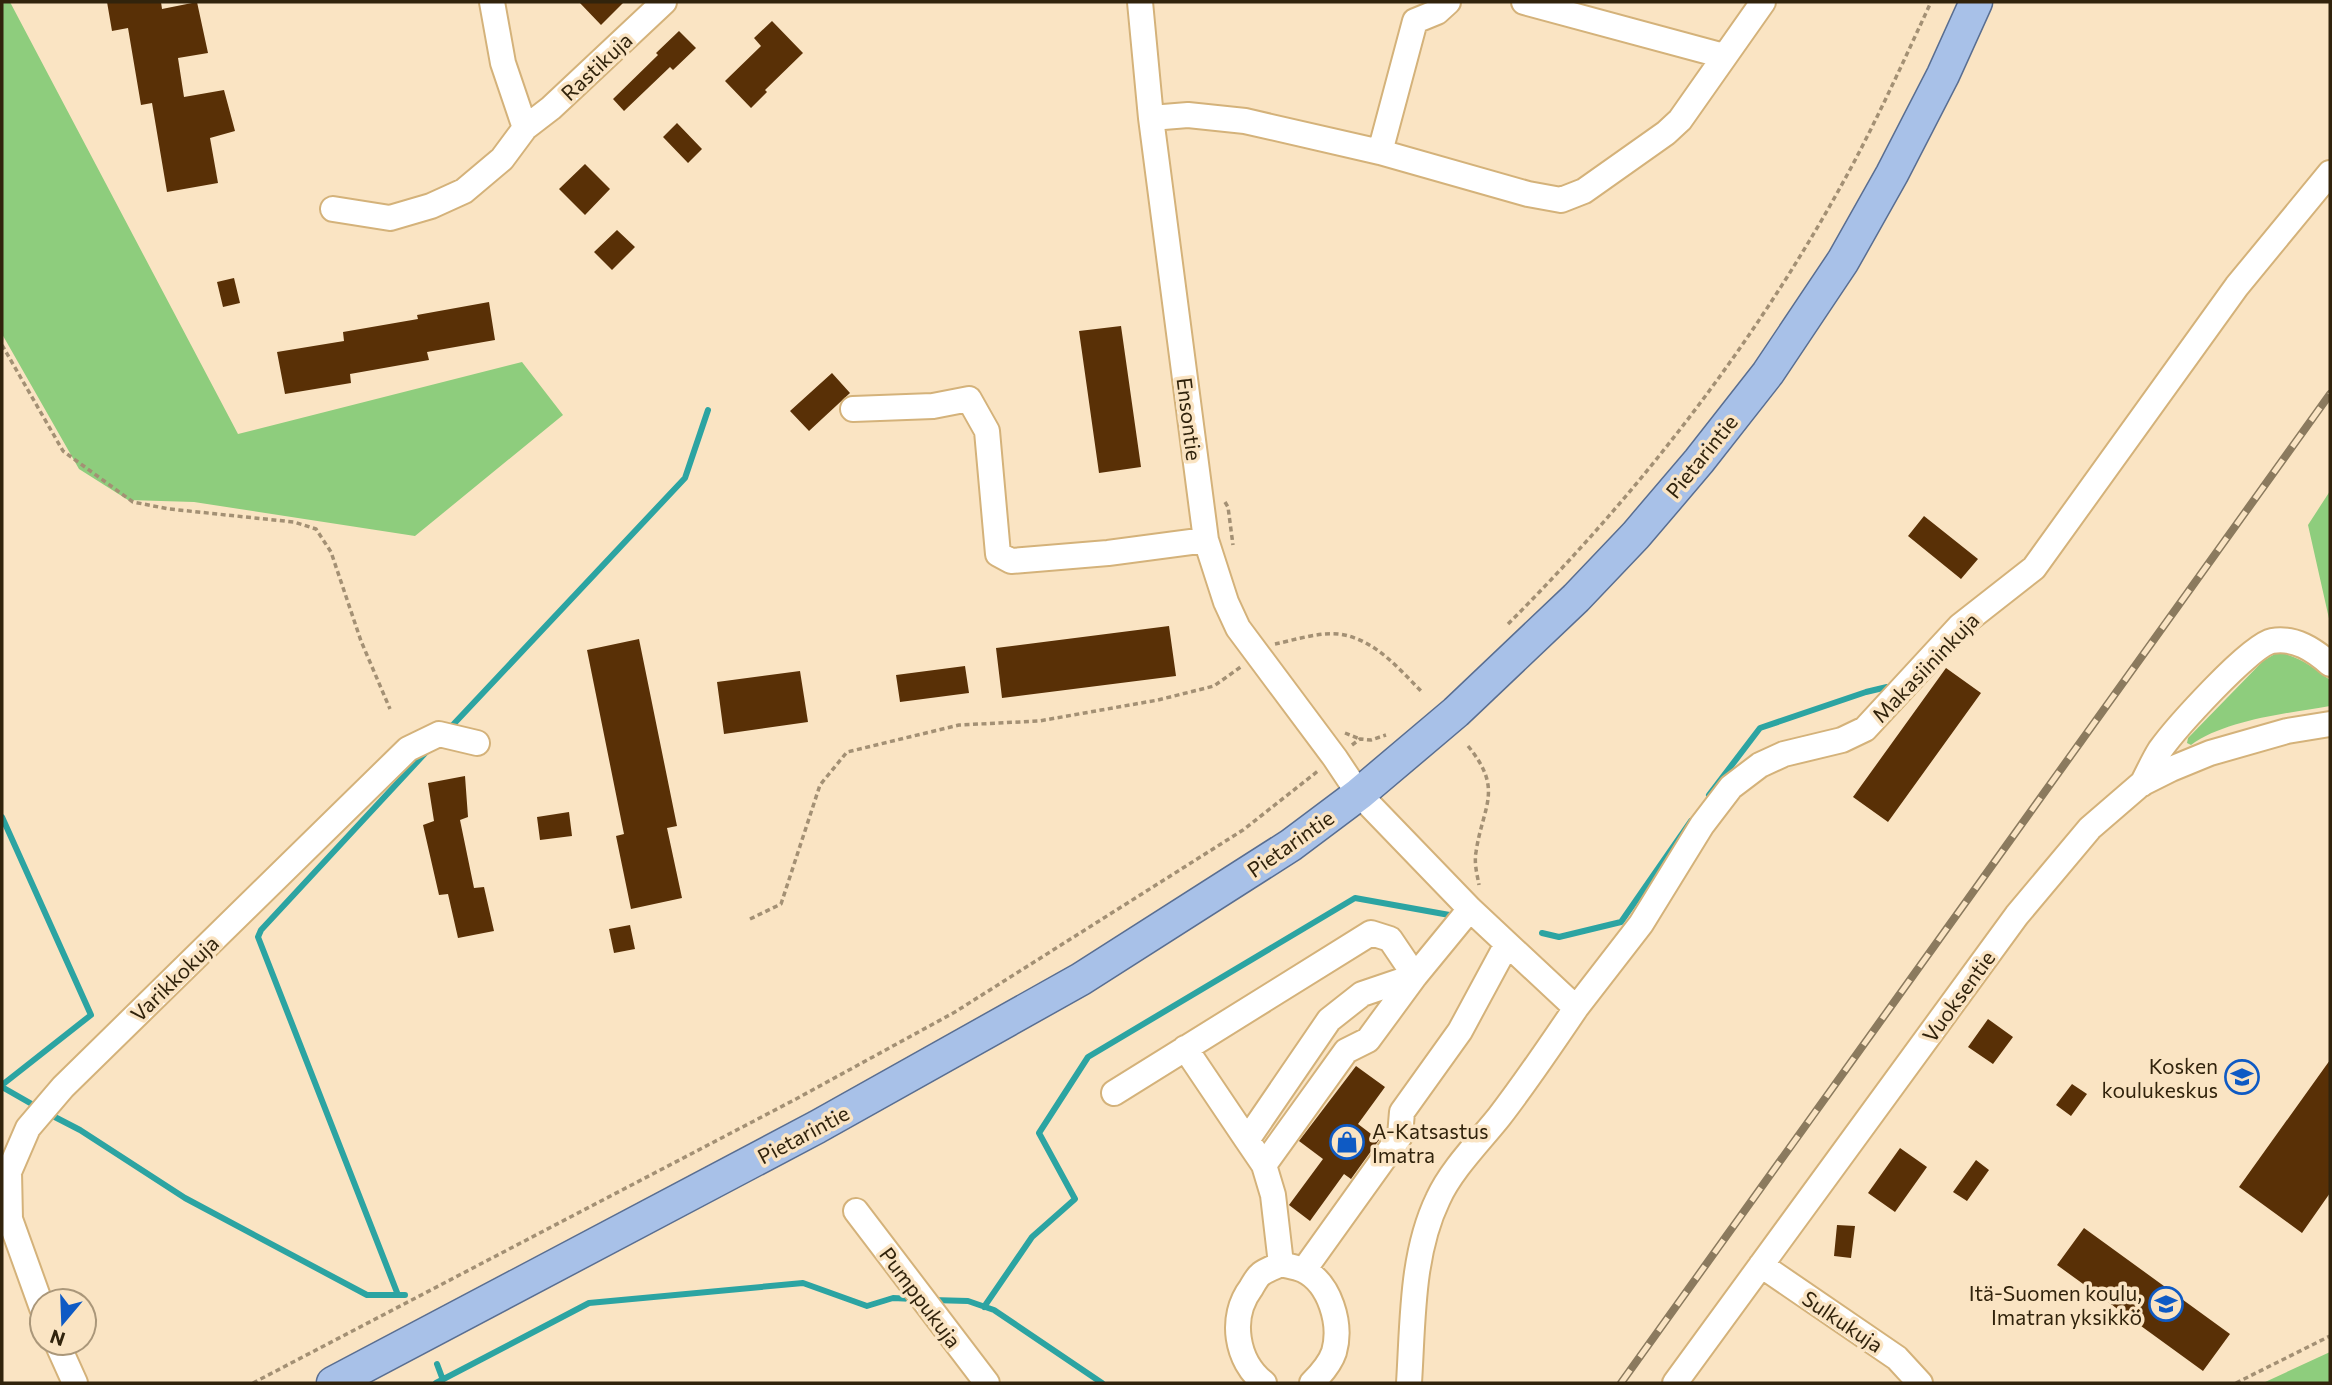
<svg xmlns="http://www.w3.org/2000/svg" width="2332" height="1385" font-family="Commissioner,sans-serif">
  <rect width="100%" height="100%" fill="#fae4c3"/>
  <!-- green -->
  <path fill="#8ecd7d" d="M2 2H10L238 434 522 362 563 415 415 536 194 502 128 500 79 469 2 334Z
    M2330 491V623L2308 525Z
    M2278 652C2300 657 2313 667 2330 680V706C2289 713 2225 720 2191 745L2187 743 2188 738 2263 661Z
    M2330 1352V1383H2263Z"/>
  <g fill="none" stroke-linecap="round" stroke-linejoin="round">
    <!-- stream -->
    <path stroke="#2ca4a2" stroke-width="6" d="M449 729 685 478 708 410
      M1709 795 1760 728 1866 692 1887 687
      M2 817 91 1015 2 1085
      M1542 933 1559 937 1621 922 1691 821
      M2 1087 37 1107
      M49 1114 80 1130 185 1198 367 1295H405
      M398 1295 258 937 261 930 429 749
      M932 1300 968 1301 994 1310 1102 1383
      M984 1307 1032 1237 1075 1199 1039 1133 1088 1057 1355 898 1455 916
      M437 1364 443 1380
      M436 1383 589 1303 803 1283 867 1306 893 1298 914 1299"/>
  </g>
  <!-- building -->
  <path fill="#593006" d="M107 2H161L162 9 197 2 208 53 178 58 184 97 224 90 235 131 210 138 218 183 167 192 152 103 141 105 128 28 112 31Z
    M579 2H624L601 25Z
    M772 21 803 53 765 90 767 92 751 108 725 81 761 46 754 38Z
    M679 31 696 48 673 70 670 67 624 111 613 99 658 55 656 53Z
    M677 123 702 149 688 163 663 137Z
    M585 164 610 189 585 215 559 189Z
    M617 230 635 247 612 270 594 252Z
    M234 278 240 303 223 307 217 282Z
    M489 302 495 340 427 352 429 360 350 374 351 383 285 394 277 352 344 341 343 332 418 319 417 315Z
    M1121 326 1141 467 1099 473 1079 331Z
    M832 373 850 393 809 431 790 411Z
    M1924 516 1978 559 1961 579 1908 536Z
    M1169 626 1176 676 1002 698 996 648Z
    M639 639 677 826 667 828 682 898 631 909 616 836 624 834 587 650Z
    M965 666 969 693 900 702 896 675Z
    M1946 668 1981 693 1888 822 1853 797Z
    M800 671 808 722 724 734 717 682Z
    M465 776 468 817 460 820 474 888 484 887 494 931 458 938 448 894 439 895 423 825 434 821 428 783Z
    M569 812 572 836 540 840 537 817Z
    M630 925 635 949 614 953 609 929Z
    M1988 1019 2013 1037 1993 1064 1968 1047Z
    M2330 1060V1193L2302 1233 2239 1187Z
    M1356 1066 1385 1087 1358 1124 1379 1140 1351 1179 1344 1174 1310 1221 1289 1205 1323 1159 1299 1141Z
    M2072 1084 2087 1094 2071 1116 2056 1105Z
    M1900 1148 1927 1167 1895 1212 1868 1193Z
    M1976 1160 1989 1170 1967 1201 1953 1192Z
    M1837 1225 1855 1226 1851 1258 1834 1256Z
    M2084 1228 2230 1334 2203 1371 2057 1265Z"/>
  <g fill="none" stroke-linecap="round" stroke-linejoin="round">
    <!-- minor casing -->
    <g stroke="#d4b27a" stroke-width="28">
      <path id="minor" d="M492 2 503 63 525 128
        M1140 2 1151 118 1206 540 1226 602 1238 628 1335 758 1359 794 1470 909 1576 1008 1641 924 1702 825 1731 787 1760 765 1784 754 1842 740 1865 729 1960 626 2034 568 2237 286 2330 173
        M1448 2 1437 12 1415 21 1380 152 1528 194 1561 200 1584 191 1666 133 1680 120 1763 2
        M1524 2 1724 56
        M1151 118 1188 115 1245 121 1380 152
        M333 209 390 218 431 206 464 191 502 159 525 128 551 108 664 2
        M853 409 933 406 969 399 987 431 998 554 1011 561 1108 553 1206 540
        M2142 784C2148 773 2153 761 2160 750 2175 729 2250 645 2272 641 2295 637 2314 650 2330 664
        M1185 1048 1247 1140
        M1114 1093 1371 933 1390 939 1415 976 1362 994 1329 1020 1247 1140 1264 1165
        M856 1211 987 1383
        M1281 1264 1273 1195 1264 1165 1346 1051 1368 1040 1415 976 1470 909
        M1761 1265 1897 1358 1920 1383
        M1304 1270 1400 1136 1402 1112 1460 1031 1507 944
        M42 1308 10 1219 9 1172 28 1128 63 1087 408 749 439 734 477 743
        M57 1343 75 1383
        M1264 1383C1236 1361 1229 1317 1251 1288 1254 1283 1257 1277 1261 1274 1266 1270 1275 1267 1281 1264 1288 1266 1296 1267 1303 1270 1330 1283 1342 1324 1334 1352 1330 1364 1321 1374 1312 1383
        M1409 1383C1413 1323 1411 1255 1438 1199 1451 1170 1479 1142 1499 1117 1526 1082 1551 1045 1576 1008
        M1675 1383 2017 915 2090 828 2141 784 2171 769 2210 753 2287 731 2330 724"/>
    </g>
    <!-- major casing -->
    <g stroke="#596e91" stroke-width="35">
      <path id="major" d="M333 1383 817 1127 1081 979 1291 845 1359 794 1456 712 1576 598 1636 535 1699 461 1768 373 1843 261 1892 174 1943 75 1976 2"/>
    </g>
    <!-- path -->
    <path stroke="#a39074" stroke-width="3.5" stroke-dasharray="5 3.5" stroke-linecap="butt" d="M2 345 63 451 133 502 169 509 294 522 316 529 331 552 361 641 390 709
      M1225 502 1228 507 1233 545
      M1508 624C1644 488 1762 334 1853 164 1881 111 1906 56 1931 2
      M1275 644C1294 640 1319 632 1339 634 1375 639 1399 669 1423 693
      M1345 733 1360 739
      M1352 745 1360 739 1371 740 1386 735
      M1468 746C1504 790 1483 805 1476 852 1474 863 1477 874 1479 885
      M750 919 781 904 820 785 847 752 959 725 1039 721 1158 700 1214 686 1242 666
      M253 1383 796 1099 955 1012 1243 830 1318 771
      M2236 1383 2330 1336"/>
    <!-- minor -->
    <use href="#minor" stroke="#fff" stroke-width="24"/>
    <!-- major -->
    <use href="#major" stroke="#a8c1e8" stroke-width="32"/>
    <!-- rail casing -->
    <g stroke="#8b7a5e" stroke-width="8">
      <path id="rail" d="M1621 1383 2330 394"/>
    </g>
    <!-- rail -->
    <use href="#rail" stroke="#fae4c3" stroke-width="5" stroke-dasharray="16" stroke-linecap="butt"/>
  </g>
  <!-- icons -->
  <defs>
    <g id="school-ring" transform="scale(1.75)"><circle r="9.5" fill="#fae4c3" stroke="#0e5ac4" stroke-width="1.5"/><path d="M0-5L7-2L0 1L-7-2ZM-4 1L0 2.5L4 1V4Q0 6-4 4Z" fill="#0e5ac4"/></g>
    <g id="shop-ring" transform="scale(1.75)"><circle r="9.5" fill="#fae4c3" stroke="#0e5ac4" stroke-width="1.5"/><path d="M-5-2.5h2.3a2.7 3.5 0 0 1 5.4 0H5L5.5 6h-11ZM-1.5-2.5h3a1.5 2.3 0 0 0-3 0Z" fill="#0e5ac4"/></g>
  </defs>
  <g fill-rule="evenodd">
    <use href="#school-ring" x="2242" y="1077"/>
    <use href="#shop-ring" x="1347" y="1142"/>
    <use href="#school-ring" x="2166" y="1304"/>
  </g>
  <g text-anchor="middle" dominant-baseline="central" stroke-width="7" stroke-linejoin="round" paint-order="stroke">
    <!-- street labels -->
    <g font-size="21" fill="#31230c" stroke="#fae4c3">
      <text transform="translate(596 66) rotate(-43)">Rastikuja</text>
      <text transform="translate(1190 419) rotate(83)">Ensontie</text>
      <text transform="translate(1701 456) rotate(-51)">Pietarintie</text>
      <text transform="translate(1925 667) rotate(-46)">Makasiininkuja</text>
      <text transform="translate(1290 843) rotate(-35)">Pietarintie</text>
      <text transform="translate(174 978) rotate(-44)">Varikkokuja</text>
      <text transform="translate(1958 996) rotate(-54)">Vuoksentie</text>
      <text transform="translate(803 1134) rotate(-28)">Pietarintie</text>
      <text transform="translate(921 1297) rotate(53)">Pumppukuja</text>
      <text transform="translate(1843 1321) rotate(34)">Sulkukuja</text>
    </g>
    <!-- poi labels -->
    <g font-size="21" fill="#31230c" stroke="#fae4c3" text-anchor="end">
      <text x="2218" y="1065">Kosken<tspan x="2218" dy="24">koulukeskus</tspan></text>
      <text x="1372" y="1130" text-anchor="start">A-Katsastus<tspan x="1372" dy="24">Imatra</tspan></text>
      <text x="2142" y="1292">Itä-Suomen koulu,<tspan x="2142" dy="24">Imatran yksikkö</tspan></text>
    </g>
  </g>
  <!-- border -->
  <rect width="2332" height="1385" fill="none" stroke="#31230c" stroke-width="7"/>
  <!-- north arrow -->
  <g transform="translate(63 1322) rotate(199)"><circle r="33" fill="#fae4c3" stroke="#aa977a" stroke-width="2"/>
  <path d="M0-5L12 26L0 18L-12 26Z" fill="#0e5ac4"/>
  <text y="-10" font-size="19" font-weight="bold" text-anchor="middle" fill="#31230c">N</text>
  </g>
</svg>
